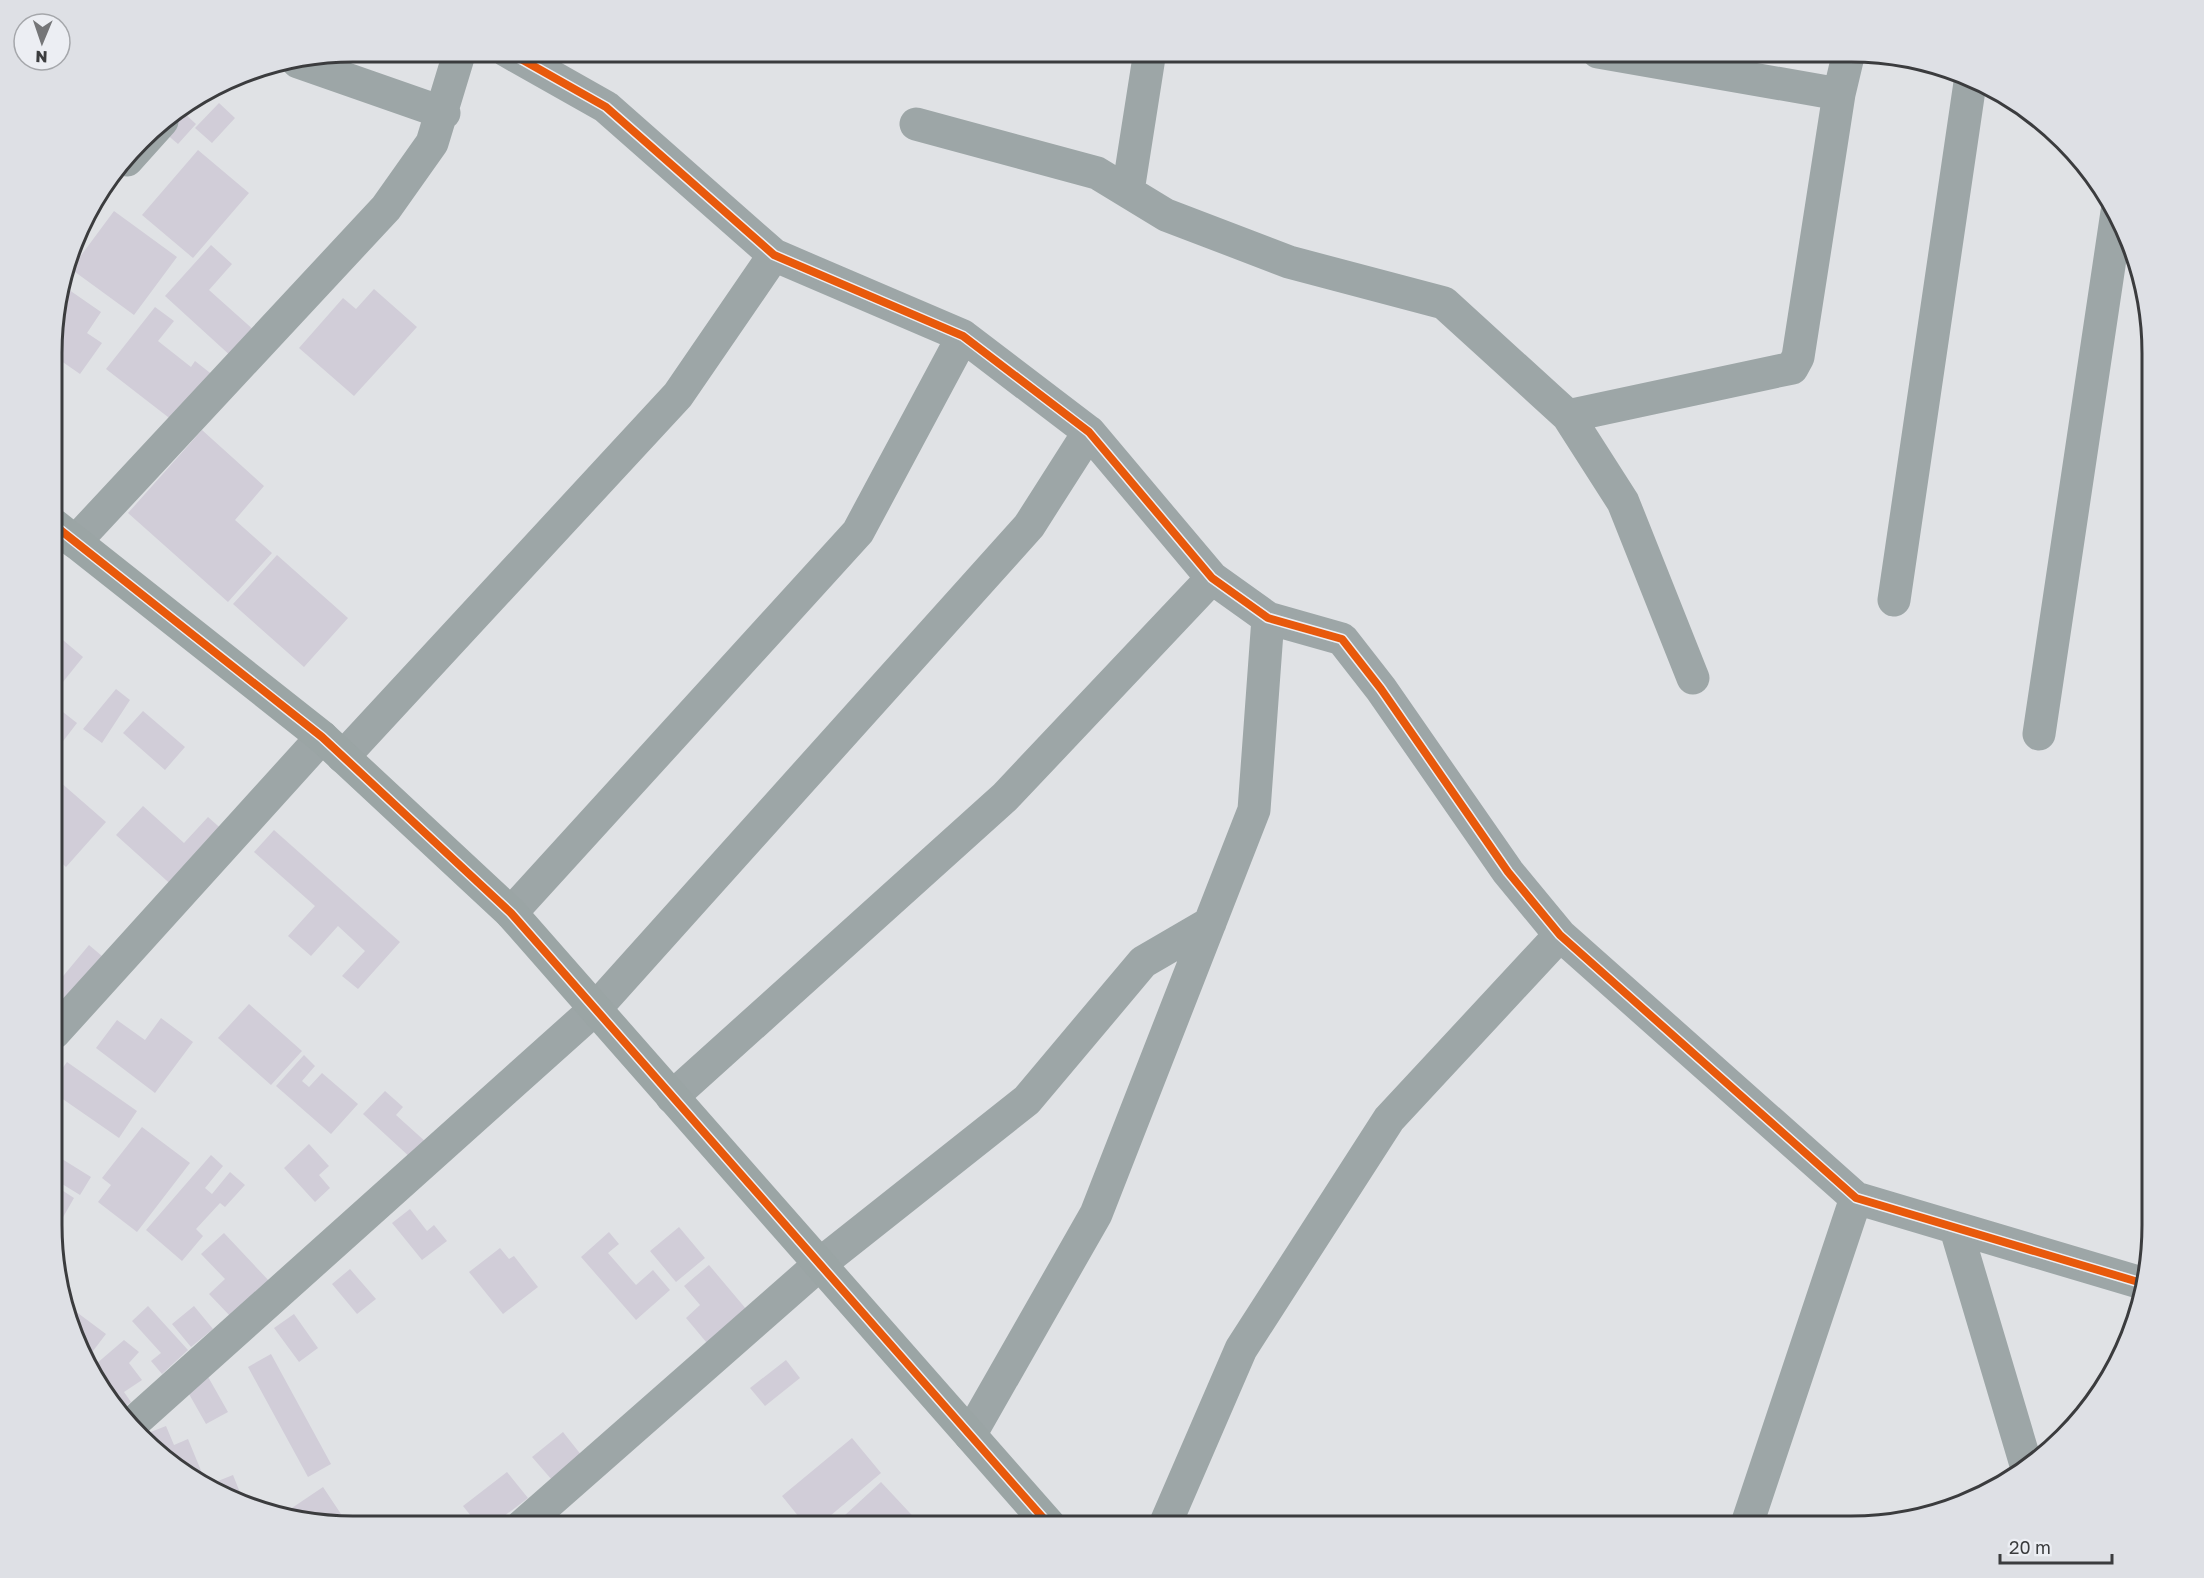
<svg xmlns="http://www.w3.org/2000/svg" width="2204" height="1578" font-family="'Golos Text',sans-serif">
  <rect width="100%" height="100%" fill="#e0e2e5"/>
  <!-- building -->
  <path fill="#d1cdd8" d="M219 103 235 118 212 143 195 128Z
    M183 112 196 124 178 144 165 133Z
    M198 150 249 193 193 258 142 215Z
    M114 211 177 257 134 315 71 269Z
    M211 245 232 264 209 290 256 332 233 358 165 296Z
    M62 285 101 312 87 333 102 343 80 374 54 356V313Z
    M374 289 417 327 354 396 299 348 343 298 356 309Z
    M155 307 174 321 158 341 191 367 195 361 214 376 177 424 106 369Z
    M202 430 264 486 235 520 272 553 228 602 128 513Z
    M277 555 348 618 304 667 233 604Z
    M57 635 83 657 63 682 54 674V639Z
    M116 689 130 700 102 743 83 729Z
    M54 705 77 723 54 753Z
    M143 711 185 747 165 770 123 733Z
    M59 781 106 822 66 867 54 856V787Z
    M143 806 184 843 208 817 226 833 176 889 116 835Z
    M274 830 400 942 358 989 342 976 365 951 338 926 311 956 288 936 315 906 254 852Z
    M89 945 109 962 54 1024V976L59 981Z
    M249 1004 302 1051 271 1085 218 1038Z
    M161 1018 193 1042 155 1093 96 1048 117 1020 145 1040Z
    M304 1055 315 1066 302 1081 309 1087 322 1073 358 1104 331 1134 276 1086Z
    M67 1062 137 1111 119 1138 54 1093V1080Z
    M385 1091 403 1107 396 1115 427 1143 412 1159 363 1114Z
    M142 1127 190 1163 137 1232 98 1202 111 1185 102 1178Z
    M309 1144 329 1166 319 1175 330 1188 315 1202 284 1168Z
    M54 1154 91 1177 80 1195 54 1179Z
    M211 1155 223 1166 205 1188 212 1194 230 1172 245 1185 225 1207 220 1203 196 1229 203 1236 182 1261 146 1230Z
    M54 1185 74 1198 54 1233Z
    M410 1209 427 1231 434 1225 447 1241 422 1260 392 1223Z
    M679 1227 705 1258 676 1282 650 1251Z
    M609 1232 619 1244 608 1253 636 1285 653 1270 670 1290 636 1320 581 1257Z
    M224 1233 270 1282 231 1317 209 1294 225 1279 201 1254Z
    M500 1248 509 1259 514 1256 538 1287 503 1314 469 1272Z
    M709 1265 752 1316 712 1349 686 1318 700 1305 684 1286Z
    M350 1269 376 1299 357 1314 332 1284Z
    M67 1305 106 1334 93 1351 79 1340Z
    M148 1306 188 1350 162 1374 151 1361 161 1353 132 1321Z
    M194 1306 213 1329 191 1347 172 1324Z
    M294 1314 318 1348 299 1362 274 1328Z
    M124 1340 139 1352 129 1363 142 1380 124 1392 131 1402 121 1410 89 1370Z
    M271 1354 331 1464 308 1477 248 1367Z
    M786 1360 800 1378 765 1406 750 1388Z
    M207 1375 228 1412 206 1424 185 1387Z
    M166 1426 174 1445 188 1439 202 1473 192 1477 169 1464 143 1435Z
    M563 1432 582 1456 552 1480 532 1457Z
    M852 1438 881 1473 817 1527H807L782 1496Z
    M507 1472 528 1498 491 1526H479L463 1506Z
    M233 1475 245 1505 208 1485Z
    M881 1482 923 1527H832Z
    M323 1487 349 1526H333L280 1516Z
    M440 1519 446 1526H431Z"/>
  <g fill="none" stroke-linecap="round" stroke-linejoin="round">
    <!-- street -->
    <path stroke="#9da6a7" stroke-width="33" d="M507 51 606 107 774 255 963 336 1089 432 1212 578 1268 618 1342 639 1381 689 1508 872 1560 935 1856 1198 2145 1284
      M1598 52 1839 94
      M298 62 444 113
      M916 124 1097 173 1166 215 1289 262 1444 303 1568 416 1623 502 1693 678
      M127 160 162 121
      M1128 191 1150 51
      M1568 416 1792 368 1798 357 1839 94 1849 52
      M75 542 386 208 432 143 460 51
      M1894 600 1971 76
      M2039 734 2117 212
      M343 757 678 395 774 255
      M511 913 858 532 963 336
      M54 1033 322 737
      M672 1097 1005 797 1212 578
      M1956 1229 2027 1468
      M133 1423 595 1009 1029 526 1089 432
      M970 1435 1096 1214 1254 810 1268 618
      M522 1526 820 1264 1027 1100 1143 962 1210 923
      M1164 1527 1241 1349 1389 1119 1560 935
      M1746 1527 1856 1198"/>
    <!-- secondary -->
    <path stroke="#9ba5a5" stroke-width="33" d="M54 525 322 737 511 913 1051 1527"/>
    <!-- cycleway casing -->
    <g stroke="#eceef3" stroke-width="11">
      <path id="cycleway" d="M507 51 606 107 774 255 963 336 1089 432 1212 578 1268 618 1342 639 1381 689 1508 872 1560 935 1856 1198 2145 1284
        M54 525 322 737 511 913 1051 1527"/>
    </g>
    <!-- cycleway -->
    <use href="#cycleway" stroke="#e8590c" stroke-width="8"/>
  </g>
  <!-- crop -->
  <path d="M0 0H2204V1578H0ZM353 62H1851A291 291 0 0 1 2142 353V1225A291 291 0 0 1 1851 1516H353A291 291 0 0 1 62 1225V353A291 291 0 0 1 353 62Z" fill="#dee0e5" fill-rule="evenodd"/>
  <path fill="none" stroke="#3b3c3e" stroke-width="3" d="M353 62H1851A291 291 0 0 1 2142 353V1225A291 291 0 0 1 1851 1516H353A291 291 0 0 1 62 1225V353A291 291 0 0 1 353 62Z"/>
  <!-- north arrow -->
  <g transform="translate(42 42) rotate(182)"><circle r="28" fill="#eceef3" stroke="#a5a7ab" stroke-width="1.5"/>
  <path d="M0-4.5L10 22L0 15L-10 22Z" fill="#757678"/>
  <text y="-9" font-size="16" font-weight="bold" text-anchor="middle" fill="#3b3c3e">N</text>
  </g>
  <!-- scale -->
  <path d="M2000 1554v9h112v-9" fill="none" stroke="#3b3c3e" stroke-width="3"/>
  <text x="2009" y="1554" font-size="18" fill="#3b3c3e" stroke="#eceef3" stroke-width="4.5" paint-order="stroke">20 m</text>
</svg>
